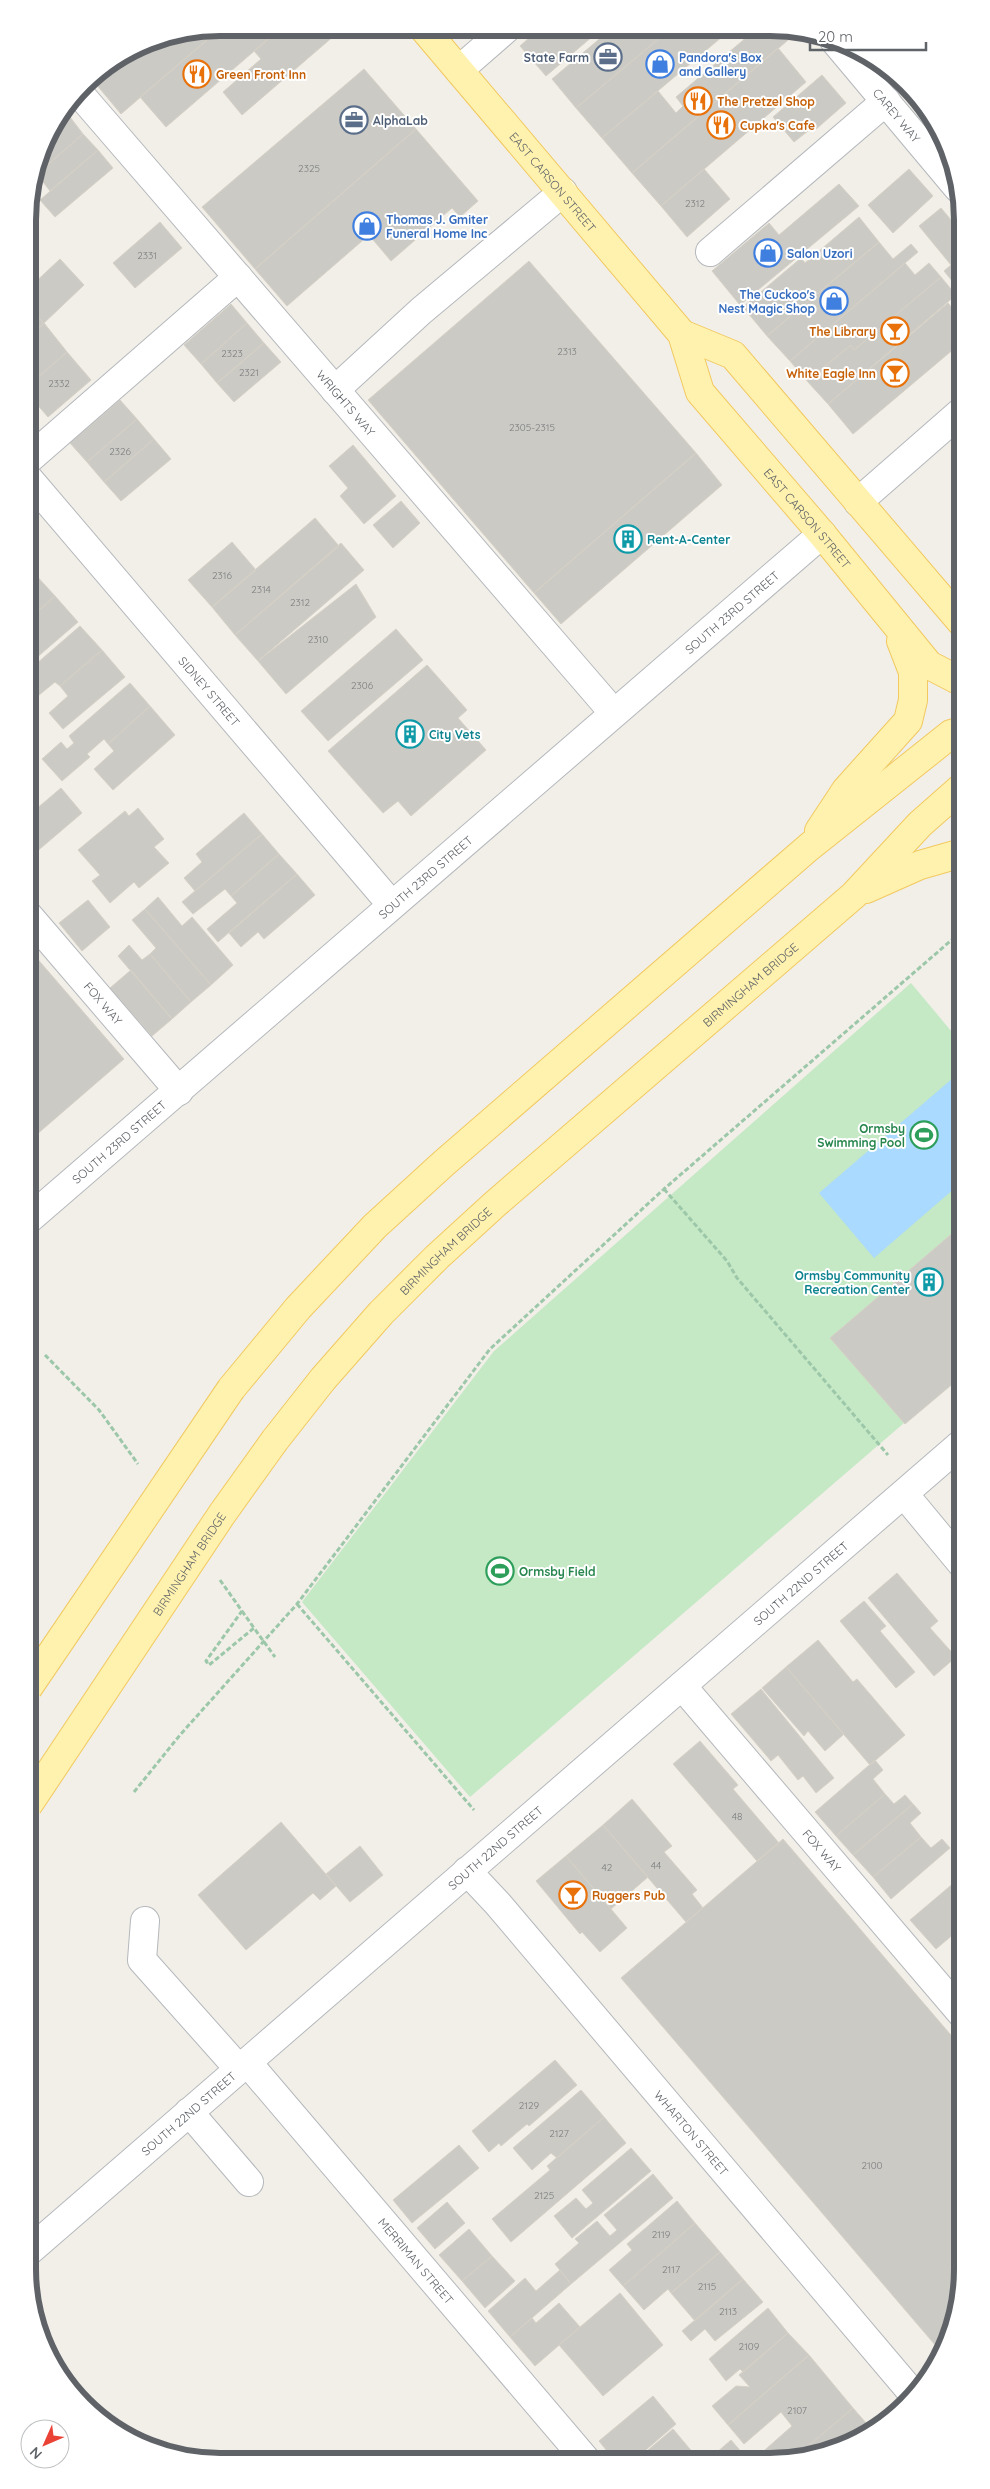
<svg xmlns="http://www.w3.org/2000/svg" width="990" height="2489" font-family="Quicksand,sans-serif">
  <rect width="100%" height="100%" fill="#f1efe8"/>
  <!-- green -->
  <path fill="#c5e8c5" d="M911 983 962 1044V1373L470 1797 302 1602 494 1351Z"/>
  <!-- water -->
  <path fill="#aadaff" d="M953 1078 962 1089V1182L874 1258 819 1193Z"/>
  <!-- building -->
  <path fill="#cccac5" stroke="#d6d1c6" d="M221 28 121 114 91 78 146 42Z
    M221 28H281L166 127 140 97Z
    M281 28H329L335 35 242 115 223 92 261 59 254 51Z
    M539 29 600 30 546 76 520 46Z
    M610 30 617 35 622 30 637 32 639 30H669L576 108 552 79Z
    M669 30 676 33 679 30 718 31 723 36 602 138 576 108Z
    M754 31H790L794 35 632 173 602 138 658 91 676 113 683 106 676 97Z
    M778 48 806 82 661 206 632 173Z
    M364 69 416 129 255 269 202 207Z
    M886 69 906 84 916 96 909 103 882 72Z
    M822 75 846 103 815 130 813 127 794 142 773 117Z
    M916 96 937 124 931 129 909 103Z
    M70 117 83 134 37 174 47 137Z
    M416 129 478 201 460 217 452 208 391 261 369 235 287 306 255 269Z
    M83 134 98 150 50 191 37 174Z
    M98 150 113 168 55 217 40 200Z
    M704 169 730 199 687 237 661 206Z
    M909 169 933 196 893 233 868 205Z
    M839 184 859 206 740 305 712 271 769 223 779 235Z
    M941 208 962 233V293L944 271 951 265 919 226Z
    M859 217 879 242 767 336 743 307 801 258 805 263Z
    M160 222 182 248 135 288 113 263Z
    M879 242 893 259 911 244 918 252 790 361 767 336Z
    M60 259 84 285 44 323 28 306V289Z
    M529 261 696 453 534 593 368 400Z
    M905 263 915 275 929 263 941 277 854 350 851 345 807 381 790 361Z
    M941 277 956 295 828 404 807 381 851 345 854 350Z
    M948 303 962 320V342L853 434 828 404Z
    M231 304 247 323 201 364 184 345Z
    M28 306 44 323 28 337Z
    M44 323 67 352 28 386V337Z
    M247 323 264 343 217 383 201 364Z
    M264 343 281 362 234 402 217 383Z
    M67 352 91 380 48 417 28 394V386Z
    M120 400 137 419 87 462 70 443Z
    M137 419 154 439 104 482 87 462Z
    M154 439 171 459 121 501 104 482Z
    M353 445 396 496 364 524 340 496 348 488 329 466Z
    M696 453 722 485 561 624 534 593Z
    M401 501 420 523 393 548 373 525Z
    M315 518 339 546 235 635 212 607Z
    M232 542 256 570 212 607 188 580Z
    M341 543 364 570 258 661 235 635Z
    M28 565 33 572 28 576Z
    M33 572 55 596 28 620V576Z
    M356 584 376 617 286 694 258 661Z
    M55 596 78 622 28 665V620Z
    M80 626 102 650 60 686 55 682 33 700 28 694V671Z
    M396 629 423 660 328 741 301 711Z
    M102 650 125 677 63 729 49 713 68 696 60 686Z
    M427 665 467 710 458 718 486 750 411 816 398 801 383 813 328 751Z
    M130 683 150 706 108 744 104 739 87 754 90 757 62 781 42 759 61 742 67 749 74 743 69 736Z
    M150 706 175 735 113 790 94 769 114 751 108 744Z
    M28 750 36 760 28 767Z
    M61 788 82 813 28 859V816Z
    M138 808 164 839 154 847 169 863 139 888 134 882 110 903 92 881 100 875 78 850 125 811 129 816Z
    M244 813 262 834 195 891 184 878 202 862 196 854Z
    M262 834 279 854 231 896 225 889 193 914 182 902Z
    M279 854 297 874 218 942 207 929 237 903 231 896Z
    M297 874 315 895 264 939 258 932 241 947 229 933Z
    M158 897 182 926 192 917 233 965 211 985 145 909Z
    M88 900 110 927 82 951 59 923Z
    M145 909 211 985 191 1002 150 954 156 948 132 920Z
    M129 945 142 960 150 954 191 1002 172 1019 118 956Z
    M28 948 124 1059 28 1142Z
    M131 970 172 1019 152 1036 110 988Z
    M962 1225V1376L905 1424 830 1338Z
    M897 1573 938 1621 930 1628 956 1657 934 1676 868 1598Z
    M864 1601 886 1626 880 1631 915 1672 896 1688 840 1621Z
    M818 1640 853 1682 857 1679 905 1735 870 1765 786 1667Z
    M786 1667 844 1734 825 1751 808 1731 804 1736 762 1688Z
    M761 1689 834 1778 816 1793 803 1776 798 1780 778 1755 771 1761 731 1714Z
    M700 1741 738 1785 733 1789 779 1843 757 1861 673 1764Z
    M875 1760 883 1770 873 1779 885 1794 836 1836 815 1812Z
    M885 1794 894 1804 905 1795 913 1804 853 1855 836 1836Z
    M632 1799 672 1846 664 1852 697 1890 692 1894 703 1908 686 1922 603 1825Z
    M913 1804 921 1813 910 1823 921 1837 873 1877 853 1855Z
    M281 1822 336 1886 320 1900 313 1893 246 1950 198 1895Z
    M603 1825 648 1877 611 1909 566 1856Z
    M921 1837 931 1848 942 1839 950 1848 891 1899 873 1877Z
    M783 1839 962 2048V2282L948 2343 942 2353 621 1978Z
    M360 1846 383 1875 350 1902 326 1874Z
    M566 1856 627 1928 600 1952 582 1932 580 1934 536 1881Z
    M962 1876V1927L936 1949 910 1920Z
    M555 2060 577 2085 529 2126 527 2124 501 2146 499 2143 489 2152 472 2131Z
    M581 2090 604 2117 557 2158 551 2153 532 2170 513 2148Z
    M604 2117 626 2143 511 2242 492 2219 550 2170 547 2166Z
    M459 2145 479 2168 412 2223 393 2200Z
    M631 2148 651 2171 572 2238 554 2216 576 2198 586 2209 593 2203 582 2190Z
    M653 2174 673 2198 571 2284 555 2264 579 2243 575 2239 597 2221 610 2236 617 2230 604 2215Z
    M677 2201 695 2223 623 2286 609 2270 632 2250 627 2244Z
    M447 2202 465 2223 435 2249 417 2228Z
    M695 2223 720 2252 671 2293 668 2289 644 2310 623 2286Z
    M469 2229 492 2256 462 2281 439 2255Z
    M720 2252 743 2279 695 2321 671 2293Z
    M492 2256 515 2281 485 2308 462 2281Z
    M560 2270 571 2284 510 2337 488 2311 525 2278 536 2291Z
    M743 2279 763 2302 715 2341 705 2329 691 2341 682 2331Z
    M620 2293 663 2345 603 2396 559 2345Z
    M559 2303 580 2327 535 2366 510 2337 532 2318 536 2323Z
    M768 2308 788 2333 743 2372 740 2369 726 2381 709 2359Z
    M788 2333 809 2355 728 2425 712 2406 736 2386 750 2387 739 2375Z
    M809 2355 853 2408 794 2458 761 2461 757 2457 792 2426 781 2412 744 2444 728 2425Z
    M653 2396 676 2424 633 2461H615L599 2441Z
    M853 2408 873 2431 820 2455 794 2458Z
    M673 2429 694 2454 687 2461H635Z
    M731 2440 749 2461H707Z"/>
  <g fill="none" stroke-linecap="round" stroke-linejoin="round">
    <!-- minor casing -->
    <g stroke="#b5b8bc" stroke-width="30">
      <g id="minor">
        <path id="s1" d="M834 40 958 188"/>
        <path d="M459 70 506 29"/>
        <path id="s2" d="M79 93 613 712"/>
        <path d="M710 252 886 101"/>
        <path d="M335 390 421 311 563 192"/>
        <path d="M28 460 238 277"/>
        <path id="s3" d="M28 478 391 904"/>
        <path d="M858 502 962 411"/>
        <path id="s4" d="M28 915 179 1091"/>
        <path id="s5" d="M28 1220 822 534"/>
        <path d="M904 1494 962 1564"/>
        <path id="s6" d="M682 1686 962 2014"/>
        <path id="s7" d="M467 1871 498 1904 914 2395"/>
        <path d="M145 1921 142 1960 239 2069"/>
        <path id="s8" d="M247 2062 586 2460"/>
        <path d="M189 2112 249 2182"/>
        <path id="s9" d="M28 2252 962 1443"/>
      </g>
    </g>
    <!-- major casing -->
    <g stroke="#f2c960" stroke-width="30">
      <g id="major">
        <path id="s10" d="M424 29 682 334 700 392 822 534 929 665 962 682"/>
        <path d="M682 334 733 355 962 623"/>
        <path d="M819 831 846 790 908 721 913 700V672L901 641"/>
        <path d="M866 889 920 865 962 853"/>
        <path d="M231 1389 298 1308 375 1226 444 1163 809 847 951 734 962 731"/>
        <path id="s11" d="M275 1440 323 1379 381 1313 437 1257 495 1204 854 895 920 824 962 787"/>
      </g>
    </g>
    <!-- path -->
    <path stroke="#9cc7a9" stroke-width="3" stroke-dasharray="5 2.5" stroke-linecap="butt" d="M664 1189 727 1261 737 1278 888 1455
      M45 1355 99 1410 138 1464
      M220 1580 242 1611 206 1661 209 1665 254 1628 275 1657
      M297 1604 474 1810
      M242 1611 254 1628
      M134 1792 180 1735 297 1604 490 1349 664 1189 962 931"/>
    <!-- minor -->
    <use href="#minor" stroke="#fff" stroke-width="28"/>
    <!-- major -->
    <use href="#major" stroke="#fff2af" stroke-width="28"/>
    <!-- major-bridge casing -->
    <g stroke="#f2c960" stroke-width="30" stroke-linecap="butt">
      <g id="major-bridge">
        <path d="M28 1688 231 1389"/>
        <path id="s12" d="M28 1805 222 1514 275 1440"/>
      </g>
    </g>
    <!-- major-bridge -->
    <use href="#major-bridge" stroke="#fff2af" stroke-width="28"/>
  </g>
  <!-- icons -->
  <defs>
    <g id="office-ring" transform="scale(1.4375)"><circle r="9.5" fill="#fff" stroke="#5c6f8a" stroke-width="1.5"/><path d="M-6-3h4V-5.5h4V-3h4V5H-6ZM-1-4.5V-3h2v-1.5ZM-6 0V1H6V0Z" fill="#5c6f8a"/></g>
    <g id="shop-ring" transform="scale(1.4375)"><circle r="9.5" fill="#fff" stroke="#3f7fe0" stroke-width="1.5"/><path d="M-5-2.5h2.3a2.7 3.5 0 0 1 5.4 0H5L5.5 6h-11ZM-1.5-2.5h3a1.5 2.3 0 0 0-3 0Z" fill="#3f7fe0"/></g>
    <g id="restaurant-ring" transform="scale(1.4375)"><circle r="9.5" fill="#fff" stroke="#e8710a" stroke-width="1.5"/><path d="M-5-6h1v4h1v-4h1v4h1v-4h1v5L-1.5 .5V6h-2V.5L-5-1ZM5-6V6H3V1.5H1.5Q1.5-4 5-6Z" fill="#e8710a"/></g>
    <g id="bar-ring" transform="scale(1.4375)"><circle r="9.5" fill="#fff" stroke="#e8710a" stroke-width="1.5"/><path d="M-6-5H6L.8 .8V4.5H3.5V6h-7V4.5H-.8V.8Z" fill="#e8710a"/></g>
    <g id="building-ring" transform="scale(1.4375)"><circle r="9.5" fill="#fff" stroke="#0f9aa8" stroke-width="1.5"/><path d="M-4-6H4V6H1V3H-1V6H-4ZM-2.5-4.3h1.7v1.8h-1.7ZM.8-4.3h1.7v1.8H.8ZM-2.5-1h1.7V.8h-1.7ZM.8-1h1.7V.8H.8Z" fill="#0f9aa8"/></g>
    <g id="stadium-ring" transform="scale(1.4375)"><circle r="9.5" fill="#fff" stroke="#2e9e5b" stroke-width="1.5"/><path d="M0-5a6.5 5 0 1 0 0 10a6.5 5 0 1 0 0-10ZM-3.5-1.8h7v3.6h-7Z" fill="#2e9e5b"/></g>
  </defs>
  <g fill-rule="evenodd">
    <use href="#office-ring" x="608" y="57"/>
    <use href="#shop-ring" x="660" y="64"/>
    <use href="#restaurant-ring" x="197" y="74"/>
    <use href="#restaurant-ring" x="698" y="101"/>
    <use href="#office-ring" x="354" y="120"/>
    <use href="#restaurant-ring" x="721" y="125"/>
    <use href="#shop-ring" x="367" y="226"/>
    <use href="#shop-ring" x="768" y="253"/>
    <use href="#shop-ring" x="834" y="301"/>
    <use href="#bar-ring" x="895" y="331"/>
    <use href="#bar-ring" x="895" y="373"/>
    <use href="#building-ring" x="628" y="539"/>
    <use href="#building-ring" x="410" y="734"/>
    <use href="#stadium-ring" x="924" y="1135"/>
    <use href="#building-ring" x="929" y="1282"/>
    <use href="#stadium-ring" x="500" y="1571"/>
    <use href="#bar-ring" x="573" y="1895"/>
  </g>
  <g text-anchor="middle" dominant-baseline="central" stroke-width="4" stroke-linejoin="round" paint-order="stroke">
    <!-- number labels -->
    <g font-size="10" fill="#7a7d7f">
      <text x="309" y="168">2325</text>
      <text x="695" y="203">2312</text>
      <text x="147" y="255">2331</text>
      <text x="567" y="351">2313</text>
      <text x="232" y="353">2323</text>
      <text x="249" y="372">2321</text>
      <text x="59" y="383">2332</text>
      <text x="532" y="427">2305-2315</text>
      <text x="120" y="451">2326</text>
      <text x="222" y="575">2316</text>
      <text x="261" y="589">2314</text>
      <text x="300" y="602">2312</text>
      <text x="318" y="639">2310</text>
      <text x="362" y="685">2306</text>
      <text x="737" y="1816">48</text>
      <text x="656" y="1865">44</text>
      <text x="607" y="1867">42</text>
      <text x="529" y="2105">2129</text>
      <text x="559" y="2133">2127</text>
      <text x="872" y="2165">2100</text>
      <text x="544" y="2195">2125</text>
      <text x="661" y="2234">2119</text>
      <text x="671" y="2269">2117</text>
      <text x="707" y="2286">2115</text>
      <text x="728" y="2311">2113</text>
      <text x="749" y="2346">2109</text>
      <text x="797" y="2410">2107</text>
    </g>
    <!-- service labels -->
    <g font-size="12" font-weight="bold" fill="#4e5e75" stroke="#fff" text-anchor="end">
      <text x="589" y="57">State Farm</text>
      <text x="373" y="120" text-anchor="start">AlphaLab</text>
    </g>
    <!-- shop labels -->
    <g font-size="12" font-weight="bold" fill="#366cbe" stroke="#fff" text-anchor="start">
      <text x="679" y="57">Pandora's Box<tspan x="679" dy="14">and Gallery</tspan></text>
      <text x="386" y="219">Thomas J. Gmiter<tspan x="386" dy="14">Funeral Home Inc</tspan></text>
      <text x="787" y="253">Salon Uzori</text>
      <text x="815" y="294" text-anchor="end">The Cuckoo's<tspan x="815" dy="14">Nest Magic Shop</tspan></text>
    </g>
    <!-- food labels -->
    <g font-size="12" font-weight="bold" fill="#c56008" stroke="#fff" text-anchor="start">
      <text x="216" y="74">Green Front Inn</text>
      <text x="717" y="101">The Pretzel Shop</text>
      <text x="740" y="125">Cupka's Cafe</text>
      <text x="876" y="331" text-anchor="end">The Library</text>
      <text x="876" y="373" text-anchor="end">White Eagle Inn</text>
      <text x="592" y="1895">Ruggers Pub</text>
    </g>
    <!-- street labels -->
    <g font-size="12" fill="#5f6368" stroke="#fff">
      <text stroke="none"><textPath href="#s1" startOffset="98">CAREY WAY</textPath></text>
      <text stroke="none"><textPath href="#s10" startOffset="200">EAST CARSON STREET</textPath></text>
      <text stroke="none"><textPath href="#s2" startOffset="409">WRIGHTS WAY</textPath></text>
      <text stroke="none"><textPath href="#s10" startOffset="626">EAST CARSON STREET</textPath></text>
      <text stroke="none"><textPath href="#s5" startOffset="930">SOUTH 23RD STREET</textPath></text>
      <text stroke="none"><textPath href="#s3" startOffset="280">SIDNEY STREET</textPath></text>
      <text stroke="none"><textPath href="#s5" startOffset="525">SOUTH 23RD STREET</textPath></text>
      <text stroke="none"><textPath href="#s11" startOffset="660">BIRMINGHAM BRIDGE</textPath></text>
      <text stroke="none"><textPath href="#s4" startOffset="116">FOX WAY</textPath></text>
      <text stroke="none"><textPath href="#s5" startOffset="120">SOUTH 23RD STREET</textPath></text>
      <text stroke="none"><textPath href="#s11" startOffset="255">BIRMINGHAM BRIDGE</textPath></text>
      <text stroke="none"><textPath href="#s12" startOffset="290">BIRMINGHAM BRIDGE</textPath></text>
      <text stroke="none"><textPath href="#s9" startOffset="1022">SOUTH 22ND STREET</textPath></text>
      <text stroke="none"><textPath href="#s9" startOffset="618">SOUTH 22ND STREET</textPath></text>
      <text stroke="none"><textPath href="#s6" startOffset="216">FOX WAY</textPath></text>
      <text stroke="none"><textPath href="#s9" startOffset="212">SOUTH 22ND STREET</textPath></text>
      <text stroke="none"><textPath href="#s7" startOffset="345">WHARTON STREET</textPath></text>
      <text stroke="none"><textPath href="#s8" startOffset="261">MERRIMAN STREET</textPath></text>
    </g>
    <!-- culture labels -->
    <g font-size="12" font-weight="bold" fill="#0d838f" stroke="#fff" text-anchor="start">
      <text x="647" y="539">Rent-A-Center</text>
      <text x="429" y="734">City Vets</text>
      <text x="910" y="1275" text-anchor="end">Ormsby Community<tspan x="910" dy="14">Recreation Center</tspan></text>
    </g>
    <!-- leisure labels -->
    <g font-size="12" font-weight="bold" fill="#27864d" stroke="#fff" text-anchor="end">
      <text x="905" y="1128">Ormsby<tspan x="905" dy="14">Swimming Pool</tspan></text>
      <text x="519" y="1571" text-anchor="start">Ormsby Field</text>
    </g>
  </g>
  <!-- crop -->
  <path d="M0 0H990V2489H0ZM220 36H770A184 184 0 0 1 954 220V2269A184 184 0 0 1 770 2453H220A184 184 0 0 1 36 2269V220A184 184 0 0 1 220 36Z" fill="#fff" fill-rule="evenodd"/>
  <path fill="none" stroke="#5f6368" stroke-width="6" d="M220 36H770A184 184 0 0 1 954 220V2269A184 184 0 0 1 770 2453H220A184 184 0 0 1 36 2269V220A184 184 0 0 1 220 36Z"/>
  <!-- north arrow -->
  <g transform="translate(45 2444) rotate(225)"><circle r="24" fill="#ffffff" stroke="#bfc1c3"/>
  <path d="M0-4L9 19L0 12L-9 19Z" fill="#ea4335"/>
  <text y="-8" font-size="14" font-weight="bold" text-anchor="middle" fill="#5f6368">N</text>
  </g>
  <!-- scale -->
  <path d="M810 42v8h116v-8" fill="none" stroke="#5f6368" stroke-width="2.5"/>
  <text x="818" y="42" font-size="15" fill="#5f6368" stroke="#ffffff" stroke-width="4" paint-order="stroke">20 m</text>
</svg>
